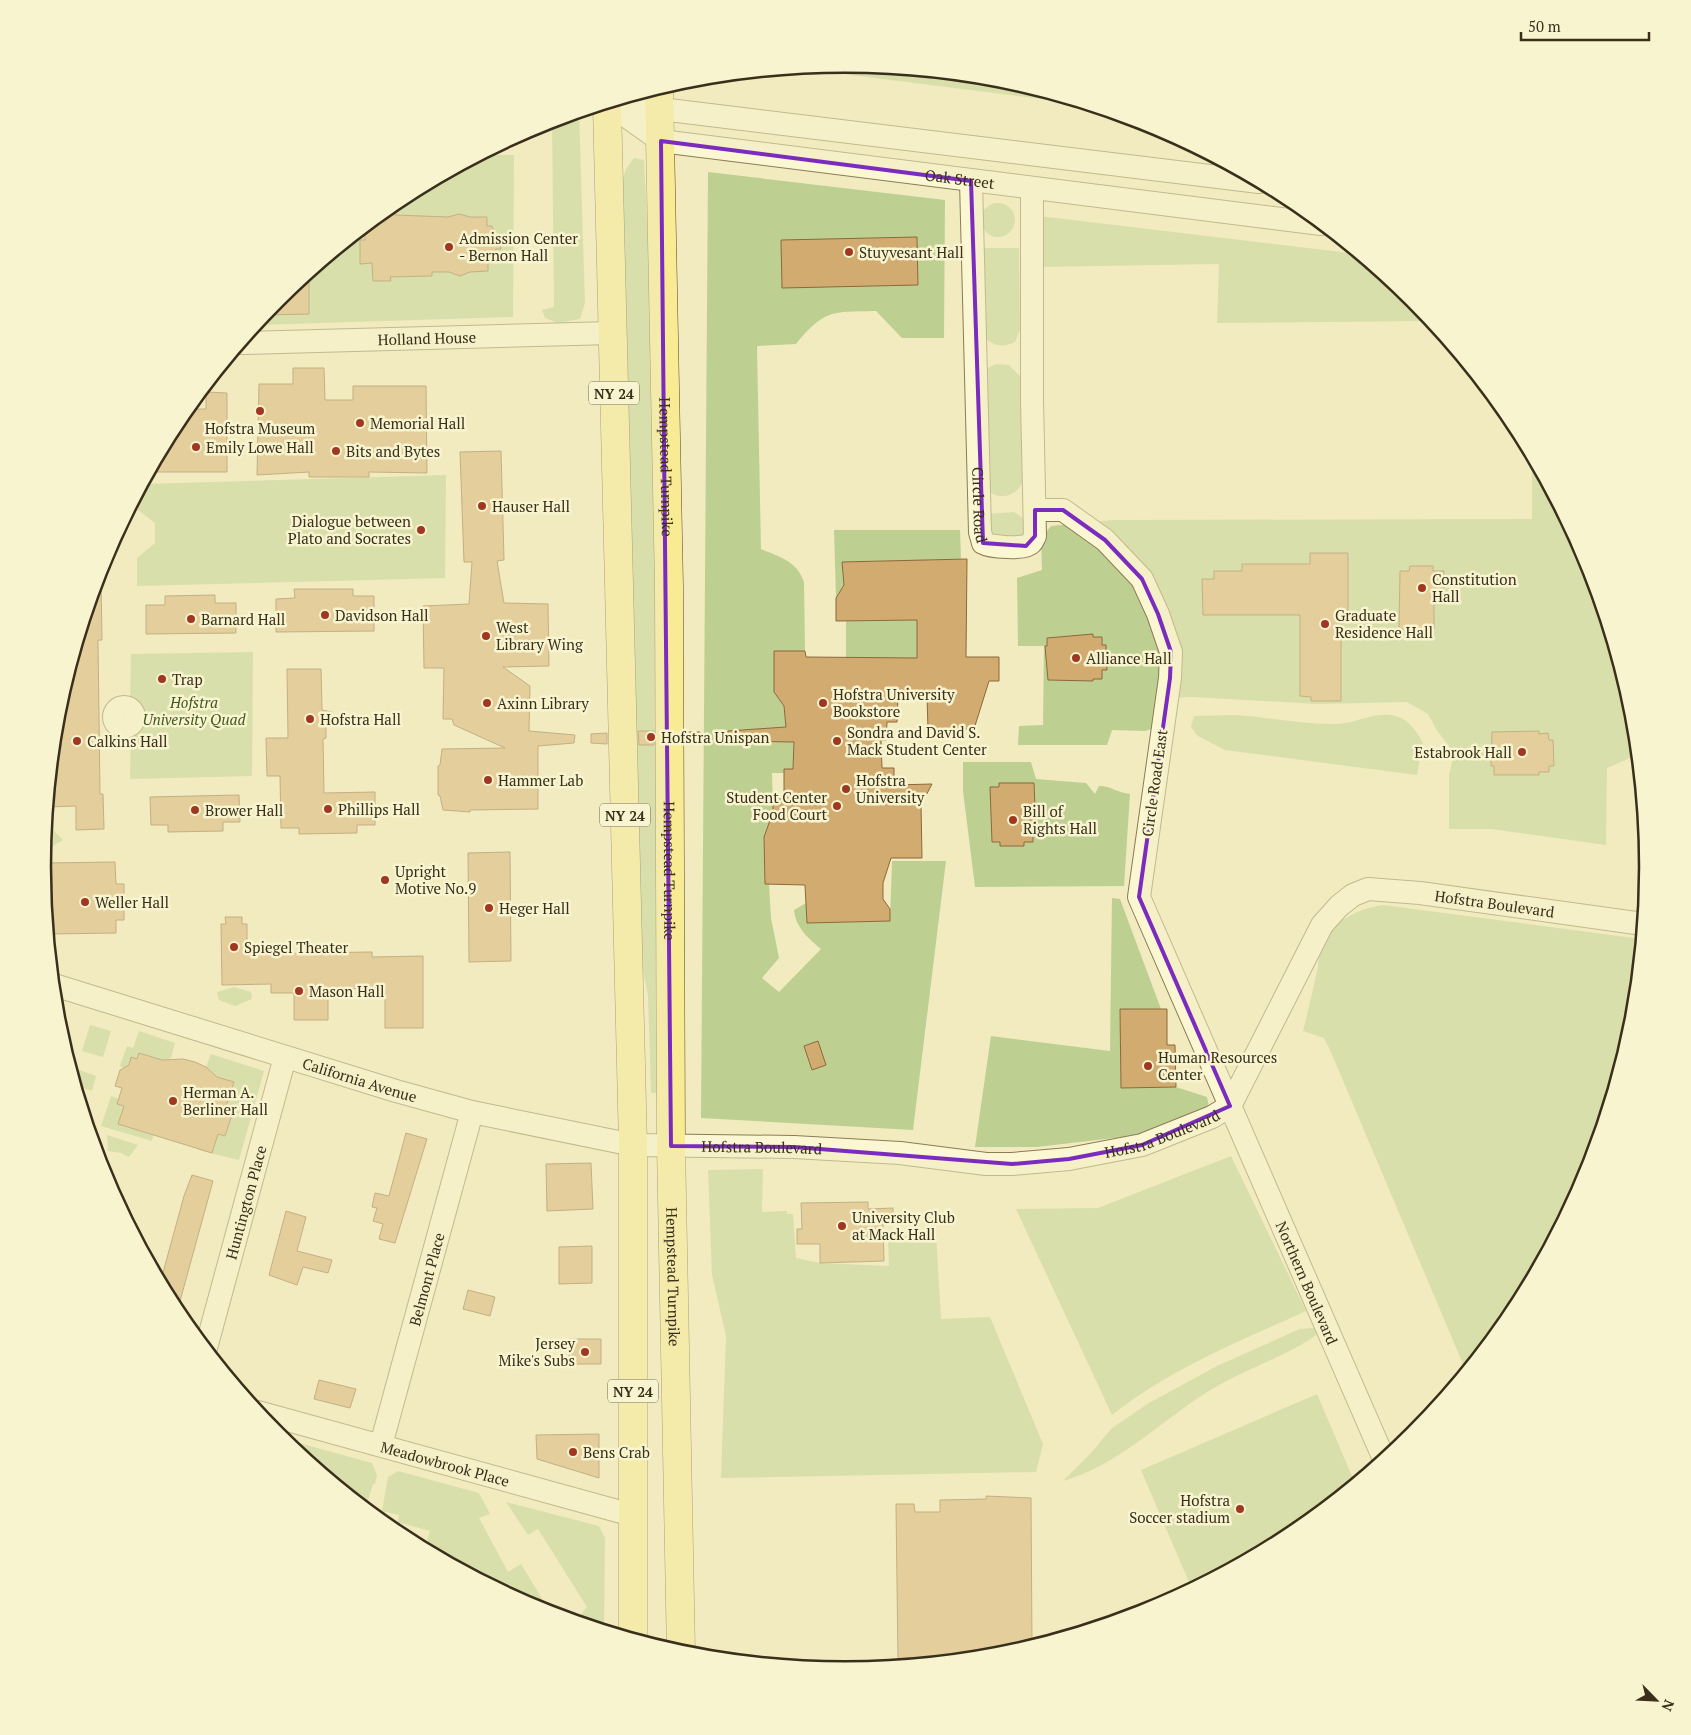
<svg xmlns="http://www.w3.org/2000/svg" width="1691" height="1735" font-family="'PT Serif',serif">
  <rect width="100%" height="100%" fill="#f1ebbf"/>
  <!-- green -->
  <path fill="#bdd092" d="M846 65 1002 80 1081 104 803 69Z
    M579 113 585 303 580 319 558 323 545 318 542 310 554 307 552 121Z
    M483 155H514L513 317 257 325 278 299 400 200Z
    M634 158 644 160 653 339 659 560 658 1093H651L648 996 634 922 621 184 626 169Z
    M708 172 945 200 944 338H902L876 311C832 312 825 309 796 344L757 346 761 549C780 557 797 561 804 582L805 651H774V692L784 706 794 726 793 769H784V773H772L773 812 764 837V847H773V853H764L765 884H769L771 918 779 958 762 978 779 992 821 949C808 938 796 928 794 910L806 903 807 923 890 921 892 861H946L913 1130 701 1118Z
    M981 220a17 17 0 1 1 34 0a17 17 0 1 1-34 0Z
    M1039 216 1358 254 1414 300 1431 321 1217 323 1219 264 1038 267Z
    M979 248H1019L1020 330 1015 342C1002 348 993 346 983 336Z
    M996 364 1009 365 1021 377 1023 481C1017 496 1001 501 988 491L986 369Z
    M1532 457 1587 560 1633 711 1637 755 1607 768 1606 845 1491 829H1449V775L1454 753 1436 729 1428 714 1407 702 1317 704 1192 697 1167 698 1155 728 1145 731 1112 730 1107 745H1018L1019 726 1043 725 1044 646H1018L1017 578 1042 570 1041 538 1051 526 1113 520 1532 519Z
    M446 475 445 578 137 586V558L155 543V523L138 510V496L144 484Z
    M1014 512 1023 518 1025 531 1023 537 993 544 987 514Z
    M834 530H960L961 559 842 562 844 585 836 598Z
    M917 620V658H846V621Z
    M253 652 252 776 130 779 131 728 136 716 130 707 131 654Z
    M1235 715C1269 717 1303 725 1338 724 1355 723 1372 713 1390 715 1408 717 1415 729 1423 743L1417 775 1225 750 1198 736 1191 727 1194 716Z
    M963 762H1031L1036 779 1086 783 1095 794 1099 786C1111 786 1118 793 1130 794L1124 886 975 887 963 791Z
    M47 824 63 840 44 851Z
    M1112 898 1120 899 1161 1009H1120L1121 1088 1176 1087 1207 1097 1210 1112 1140 1135 1037 1147H975L991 1036 1110 1051Z
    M1383 905 1641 939 1633 1024 1587 1175 1513 1314 1466 1371 1330 1050 1324 1038 1303 1031C1308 1011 1313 991 1317 971 1319 965 1318 959 1319 952 1326 923 1357 909 1383 905Z
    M234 987 251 992 252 999 235 1006 219 1000 217 992Z
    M90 1025 111 1031 103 1057 82 1051Z
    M139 1031 175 1043 171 1058 162 1060 139 1053 137 1059 131 1057 129 1065 124 1068 120 1066 127 1046 133 1048Z
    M211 1054 264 1071 239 1160 198 1150 218 1134 225 1136 233 1109 226 1106 234 1082 217 1077 206 1067Z
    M76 1069 96 1076 92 1091 77 1086 74 1076Z
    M111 1096 119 1099 117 1104 124 1106 118 1124 153 1135 152 1141 101 1126Z
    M107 1136V1135L138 1145 129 1157 121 1153 108 1151Z
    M1231 1156 1306 1311C1238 1342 1170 1369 1112 1415L1016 1209 1098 1208Z
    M763 1169 762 1212 787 1211V1214H793L796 1258 820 1263 889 1266 888 1238 936 1234 941 1319 990 1317 1043 1444 1036 1472 721 1478 726 1336 712 1275 708 1170Z
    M1327 1327C1294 1354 1256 1364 1219 1385 1166 1415 1123 1464 1063 1481L1090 1454 1112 1428 1149 1403 1217 1366 1300 1329Z
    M1317 1394 1355 1483 1291 1535 1192 1589 1141 1470Z
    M281 1438 372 1463 377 1475 375 1484H373L366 1507Z
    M398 1471 479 1493 490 1514 479 1518 508 1572 521 1564 549 1610 547 1612 538 1609 425 1549 430 1531 398 1522 399 1515 382 1511 388 1477Z
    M506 1502 599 1526 605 1538 604 1629 576 1620 587 1607 538 1529 528 1535Z"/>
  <!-- building -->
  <path fill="#d2ab71" stroke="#8c693a" d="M395 204V215L448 217 459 214 470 217H487V226H492L501 249H496L492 263H488V271L470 272 460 276 449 272H432V276L390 277 391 281H373L372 263 360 264V240H365V228Z
    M917 237 918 285 782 288 781 240Z
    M309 274V314L265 315 278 300Z
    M293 368H324L325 400H353V386H426L427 473 369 472V477H309V472L257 475 259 384H293Z
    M206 392 227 393V472H151L178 421 188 409H206Z
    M501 451 504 560 497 561 504 603 548 604 549 666 503 667 530 686 529 731 575 735 574 743 538 746V809L470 810V812L443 810 440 796 438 795V766L440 765 442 749 505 748 454 725 452 719H443L444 668H424L423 606 469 604 472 562H464L460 452Z
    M1310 553H1348V618H1341V701H1311V697L1300 696V615H1203L1202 579H1214V571H1242V564H1310Z
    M967 559 966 657H999V681H989L974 729H928L927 696H898L897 722H887L886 740H881L882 768H894V785L932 784 921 805 922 858H891L883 883V899L890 909V921L807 923 805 885 765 884 764 837 773 812V799H784V769H793L794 742 729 741 728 731 786 727 784 706 774 692V651H805L806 657 917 658V620L836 621V598L844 585 842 562Z
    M1410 566H1433V571H1444V604H1434V629H1399L1400 571H1409Z
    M98 579H101L102 640H98L100 794H103L104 829 76 830V806L48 807 58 711Z
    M294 589H353V596H374V631L276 632V599L295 598Z
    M215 595V603H236V633L146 634V605H165V596Z
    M1093 634V637H1102V645H1106L1107 670H1102V679H1093V681L1048 680 1045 646H1047V638Z
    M287 669H321L322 710 332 712V725H326V738L323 739 324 793 375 792V825H357V833L299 834V828H281L280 776H267L266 738H288Z
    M638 731H654V745H639Z
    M1539 731V734L1548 733 1549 740H1553L1554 766H1549V772H1539V775H1494V766H1491L1492 732Z
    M685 732H700V742L685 743Z
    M607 733V744L591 743V734Z
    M999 783H1034L1036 832 1033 833V842H1024V846H1000V842H992L990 787H999Z
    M239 795 240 822H223V831L168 832V825H151L150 797Z
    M510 852 511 961 469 962 468 853Z
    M115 862 116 884H124V920H116V933L49 934 44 863Z
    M225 917H242V924H247V954L372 952V957L423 956V1028H385V988L328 989V1020H294V993H271V984L222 985 221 924H226Z
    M1120 1009H1167V1045H1175L1176 1087 1121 1088Z
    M818 1041 826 1065 812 1070 804 1046Z
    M139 1053 162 1060 183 1059 195 1062 206 1067 217 1077 234 1082 226 1106 234 1109 225 1136 218 1134 212 1153 118 1124 124 1106 117 1104 122 1088 115 1086 120 1070 129 1065 131 1057 137 1059Z
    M406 1133 427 1139 395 1243 379 1239 383 1224 373 1221 377 1208 372 1207 375 1193 389 1196Z
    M591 1163 593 1209 547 1211 546 1164Z
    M192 1175 213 1181 177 1312 161 1280 184 1196Z
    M868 1202V1209L893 1208V1223H883L884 1261 820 1263V1244H797V1229H802L801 1203Z
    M286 1211 306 1217 297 1251 332 1260 328 1273 303 1267 297 1285 269 1275Z
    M592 1246V1283L559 1284V1247Z
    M468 1290 495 1297 490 1316 463 1309Z
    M569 1339H601V1364H569Z
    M319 1380 356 1389 350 1408 314 1399Z
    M599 1434V1478L537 1459 536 1435Z
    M986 1496 1031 1498 1032 1646 1002 1655 942 1661 898 1660 896 1504H914L915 1512H940V1500L986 1499Z"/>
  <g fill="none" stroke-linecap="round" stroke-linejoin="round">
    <!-- minor casing -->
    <g stroke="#8b7c56" stroke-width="24">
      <g id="minor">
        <path d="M612 103 1259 182"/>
        <path id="s1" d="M609 104 661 141 1321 224"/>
        <path id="s2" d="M971 181 980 532 983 543C990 547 1025 550 1031 543 1033 541 1034 538 1035 536L1032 400V189"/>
        <path id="s3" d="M242 343 612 333"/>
        <path id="s4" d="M1035 510H1063L1105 540 1142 579 1158 614 1171 652 1170 678 1139 897 1384 1459"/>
        <circle cx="124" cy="717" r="10"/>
        <path id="s5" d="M54 985 396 1091 472 1112 633 1145 794 1147 900 1153 986 1164H1012L1069 1159 1142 1145 1212 1117 1230 1106 1322 925 1339 906 1353 895 1368 889 1420 893 1643 924"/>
        <path id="s6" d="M206 1348 285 1057"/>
        <path id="s7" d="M258 1412 632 1515"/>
        <path id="s8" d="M381 1445 472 1112"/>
      </g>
    </g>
    <!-- major casing -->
    <g stroke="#58482b" stroke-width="29">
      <g id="major">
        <path id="s9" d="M659 89 669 586 671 1146 681 1653"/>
        <path d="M607 105 633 1145V1638"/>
      </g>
    </g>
    <!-- minor -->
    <use href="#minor" stroke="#fbf7d2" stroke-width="22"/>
    <!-- major -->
    <use href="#major" stroke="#f8eb93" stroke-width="28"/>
  </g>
  <!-- marked area -->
  <path d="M0 0H1691V1735H0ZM661 141 971 181 983 543 1026 546 1035 536V510H1063L1105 540 1142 579 1158 614 1171 652 1170 678 1139 897 1230 1106 1142 1145 1069 1159 1012 1164 794 1147 671 1146Z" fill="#f1ebbf" fill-opacity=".55" fill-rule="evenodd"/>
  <path fill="none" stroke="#7b2cbf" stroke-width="4" stroke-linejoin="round" d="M661 141 971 181 983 543 1026 546 1035 536V510H1063L1105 540 1142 579 1158 614 1171 652 1170 678 1139 897 1230 1106 1142 1145 1069 1159 1012 1164 794 1147 671 1146Z"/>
  <!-- markers -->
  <g fill="#9f3721" stroke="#f8f4cf" stroke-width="2">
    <circle cx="449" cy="247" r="5"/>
    <circle cx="849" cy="252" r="5"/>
    <circle cx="260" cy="411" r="5"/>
    <circle cx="360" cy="423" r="5"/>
    <circle cx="196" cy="447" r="5"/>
    <circle cx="336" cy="451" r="5"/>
    <circle cx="482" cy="506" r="5"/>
    <circle cx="421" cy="530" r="5"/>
    <circle cx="1422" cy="588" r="5"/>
    <circle cx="325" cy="615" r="5"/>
    <circle cx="191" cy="619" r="5"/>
    <circle cx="1325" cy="624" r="5"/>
    <circle cx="486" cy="636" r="5"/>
    <circle cx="1076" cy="658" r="5"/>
    <circle cx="162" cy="679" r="5"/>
    <circle cx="487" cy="703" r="5"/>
    <circle cx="823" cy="703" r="5"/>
    <circle cx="310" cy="719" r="5"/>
    <circle cx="651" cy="737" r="5"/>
    <circle cx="77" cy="741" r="5"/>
    <circle cx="837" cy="741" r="5"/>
    <circle cx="1522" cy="752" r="5"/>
    <circle cx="488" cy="780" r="5"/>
    <circle cx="846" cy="789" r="5"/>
    <circle cx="837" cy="806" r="5"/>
    <circle cx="328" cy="809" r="5"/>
    <circle cx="195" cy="810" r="5"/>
    <circle cx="1013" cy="820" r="5"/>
    <circle cx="385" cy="880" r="5"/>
    <circle cx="85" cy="902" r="5"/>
    <circle cx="489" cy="908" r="5"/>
    <circle cx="234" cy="947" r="5"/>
    <circle cx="299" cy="991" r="5"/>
    <circle cx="1148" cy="1066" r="5"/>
    <circle cx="173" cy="1101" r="5"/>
    <circle cx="842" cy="1226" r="5"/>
    <circle cx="585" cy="1352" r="5"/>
    <circle cx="573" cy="1452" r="5"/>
    <circle cx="1240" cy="1509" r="5"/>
  </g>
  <g text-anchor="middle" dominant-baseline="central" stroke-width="5" stroke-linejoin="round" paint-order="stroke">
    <!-- shield labels -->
    <g fill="#f8f4cf" stroke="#726a51" stroke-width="1">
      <rect x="589" y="381.5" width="50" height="23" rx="4"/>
      <rect x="600" y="803.5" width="50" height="23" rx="4"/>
      <rect x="608" y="1379.5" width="50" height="23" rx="4"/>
    </g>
    <g font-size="14" font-weight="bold" fill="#392f1b">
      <text x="614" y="393">NY 24</text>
      <text x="625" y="815">NY 24</text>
      <text x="633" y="1391">NY 24</text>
    </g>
    <!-- street labels -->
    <g font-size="15" fill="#392f1b" stroke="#f8f4cf">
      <text stroke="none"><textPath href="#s1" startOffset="365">Oak Street</textPath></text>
      <text stroke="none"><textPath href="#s3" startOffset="185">Holland House</textPath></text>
      <text stroke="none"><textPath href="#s9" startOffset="378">Hempstead Turnpike</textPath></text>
      <text stroke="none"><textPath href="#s2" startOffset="324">Circle Road</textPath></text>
      <text transform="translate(1154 783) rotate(-82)">Circle Road East</text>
      <text stroke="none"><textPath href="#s9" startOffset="782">Hempstead Turnpike</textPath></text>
      <text stroke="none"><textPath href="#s5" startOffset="1599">Hofstra Boulevard</textPath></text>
      <text stroke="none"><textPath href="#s5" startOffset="320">California Avenue</textPath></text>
      <text stroke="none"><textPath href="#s5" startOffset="1135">Hofstra Boulevard</textPath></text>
      <text stroke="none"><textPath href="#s5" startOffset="730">Hofstra Boulevard</textPath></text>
      <text stroke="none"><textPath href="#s6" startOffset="151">Huntington Place</textPath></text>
      <text stroke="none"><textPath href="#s9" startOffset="1188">Hempstead Turnpike</textPath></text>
      <text stroke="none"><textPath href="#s8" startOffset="172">Belmont Place</textPath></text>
      <text stroke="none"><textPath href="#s4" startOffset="880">Northern Boulevard</textPath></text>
      <text stroke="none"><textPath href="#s7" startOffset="194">Meadowbrook Place</textPath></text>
    </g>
    <!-- poi labels -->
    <g font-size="15" fill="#392f1b" stroke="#f8f4cf" text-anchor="start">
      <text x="459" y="238">Admission Center<tspan x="459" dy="17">- Bernon Hall</tspan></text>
      <text x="859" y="252">Stuyvesant Hall</text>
      <text x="370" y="423">Memorial Hall</text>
      <text x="260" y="428" text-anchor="middle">Hofstra Museum</text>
      <text x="206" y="447">Emily Lowe Hall</text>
      <text x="346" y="451">Bits and Bytes</text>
      <text x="492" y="506">Hauser Hall</text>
      <text x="411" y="521" text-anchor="end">Dialogue between<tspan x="411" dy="17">Plato and Socrates</tspan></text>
      <text x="1432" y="579">Constitution<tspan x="1432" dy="17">Hall</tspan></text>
      <text x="335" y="615">Davidson Hall</text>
      <text x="1335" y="615">Graduate<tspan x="1335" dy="17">Residence Hall</tspan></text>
      <text x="201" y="619">Barnard Hall</text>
      <text x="496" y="627">West<tspan x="496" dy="17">Library Wing</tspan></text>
      <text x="1086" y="658">Alliance Hall</text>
      <text x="172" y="679">Trap</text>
      <text x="833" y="694">Hofstra University<tspan x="833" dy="17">Bookstore</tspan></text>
      <text x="497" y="703">Axinn Library</text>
      <text x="320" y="719">Hofstra Hall</text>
      <text x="847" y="732">Sondra and David S.<tspan x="847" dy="17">Mack Student Center</tspan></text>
      <text x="661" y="737">Hofstra Unispan</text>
      <text x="87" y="741">Calkins Hall</text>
      <text x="1512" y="752" text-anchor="end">Estabrook Hall</text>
      <text x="498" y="780">Hammer Lab</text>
      <text x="856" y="780">Hofstra<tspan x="856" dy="17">University</tspan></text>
      <text x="827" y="797" text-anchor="end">Student Center<tspan x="827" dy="17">Food Court</tspan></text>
      <text x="338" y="809">Phillips Hall</text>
      <text x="205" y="810">Brower Hall</text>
      <text x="1023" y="811">Bill of<tspan x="1023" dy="17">Rights Hall</tspan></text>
      <text x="395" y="871">Upright<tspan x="395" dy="17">Motive No.9</tspan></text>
      <text x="95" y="902">Weller Hall</text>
      <text x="499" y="908">Heger Hall</text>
      <text x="244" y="947">Spiegel Theater</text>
      <text x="309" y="991">Mason Hall</text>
      <text x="1158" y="1057">Human Resources<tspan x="1158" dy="17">Center</tspan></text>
      <text x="183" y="1092">Herman A.<tspan x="183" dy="17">Berliner Hall</tspan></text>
      <text x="852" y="1217">University Club<tspan x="852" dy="17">at Mack Hall</tspan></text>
      <text x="575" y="1343" text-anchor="end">Jersey<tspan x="575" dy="17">Mike's Subs</tspan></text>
      <text x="583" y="1452">Bens Crab</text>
      <text x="1230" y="1500" text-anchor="end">Hofstra<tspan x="1230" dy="17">Soccer stadium</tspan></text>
    </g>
    <!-- park labels -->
    <g font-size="15" font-style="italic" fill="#3f5720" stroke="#f8f4cf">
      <text x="194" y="702">Hofstra<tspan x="194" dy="17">University Quad</tspan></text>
    </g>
  </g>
  <!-- crop -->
  <path d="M0 0H1691V1735H0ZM51 867a794 794 0 1 1 1588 0a794 794 0 1 1-1588 0Z" fill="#f8f4cf" fill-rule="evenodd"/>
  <path fill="none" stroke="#392f1b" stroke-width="2.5" d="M51 867a794 794 0 1 1 1588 0a794 794 0 1 1-1588 0Z"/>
  <!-- north arrow -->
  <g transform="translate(1656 1700) rotate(114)" stroke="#f8f4cf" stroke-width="4" paint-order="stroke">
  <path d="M0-4L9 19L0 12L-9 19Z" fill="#392f1b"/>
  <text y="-8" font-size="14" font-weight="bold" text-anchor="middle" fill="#392f1b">N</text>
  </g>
  <!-- scale -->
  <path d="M1521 32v8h128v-8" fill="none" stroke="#392f1b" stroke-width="2.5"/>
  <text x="1528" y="32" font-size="15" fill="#392f1b" stroke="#f8f4cf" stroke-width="4" paint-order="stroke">50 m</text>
</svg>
